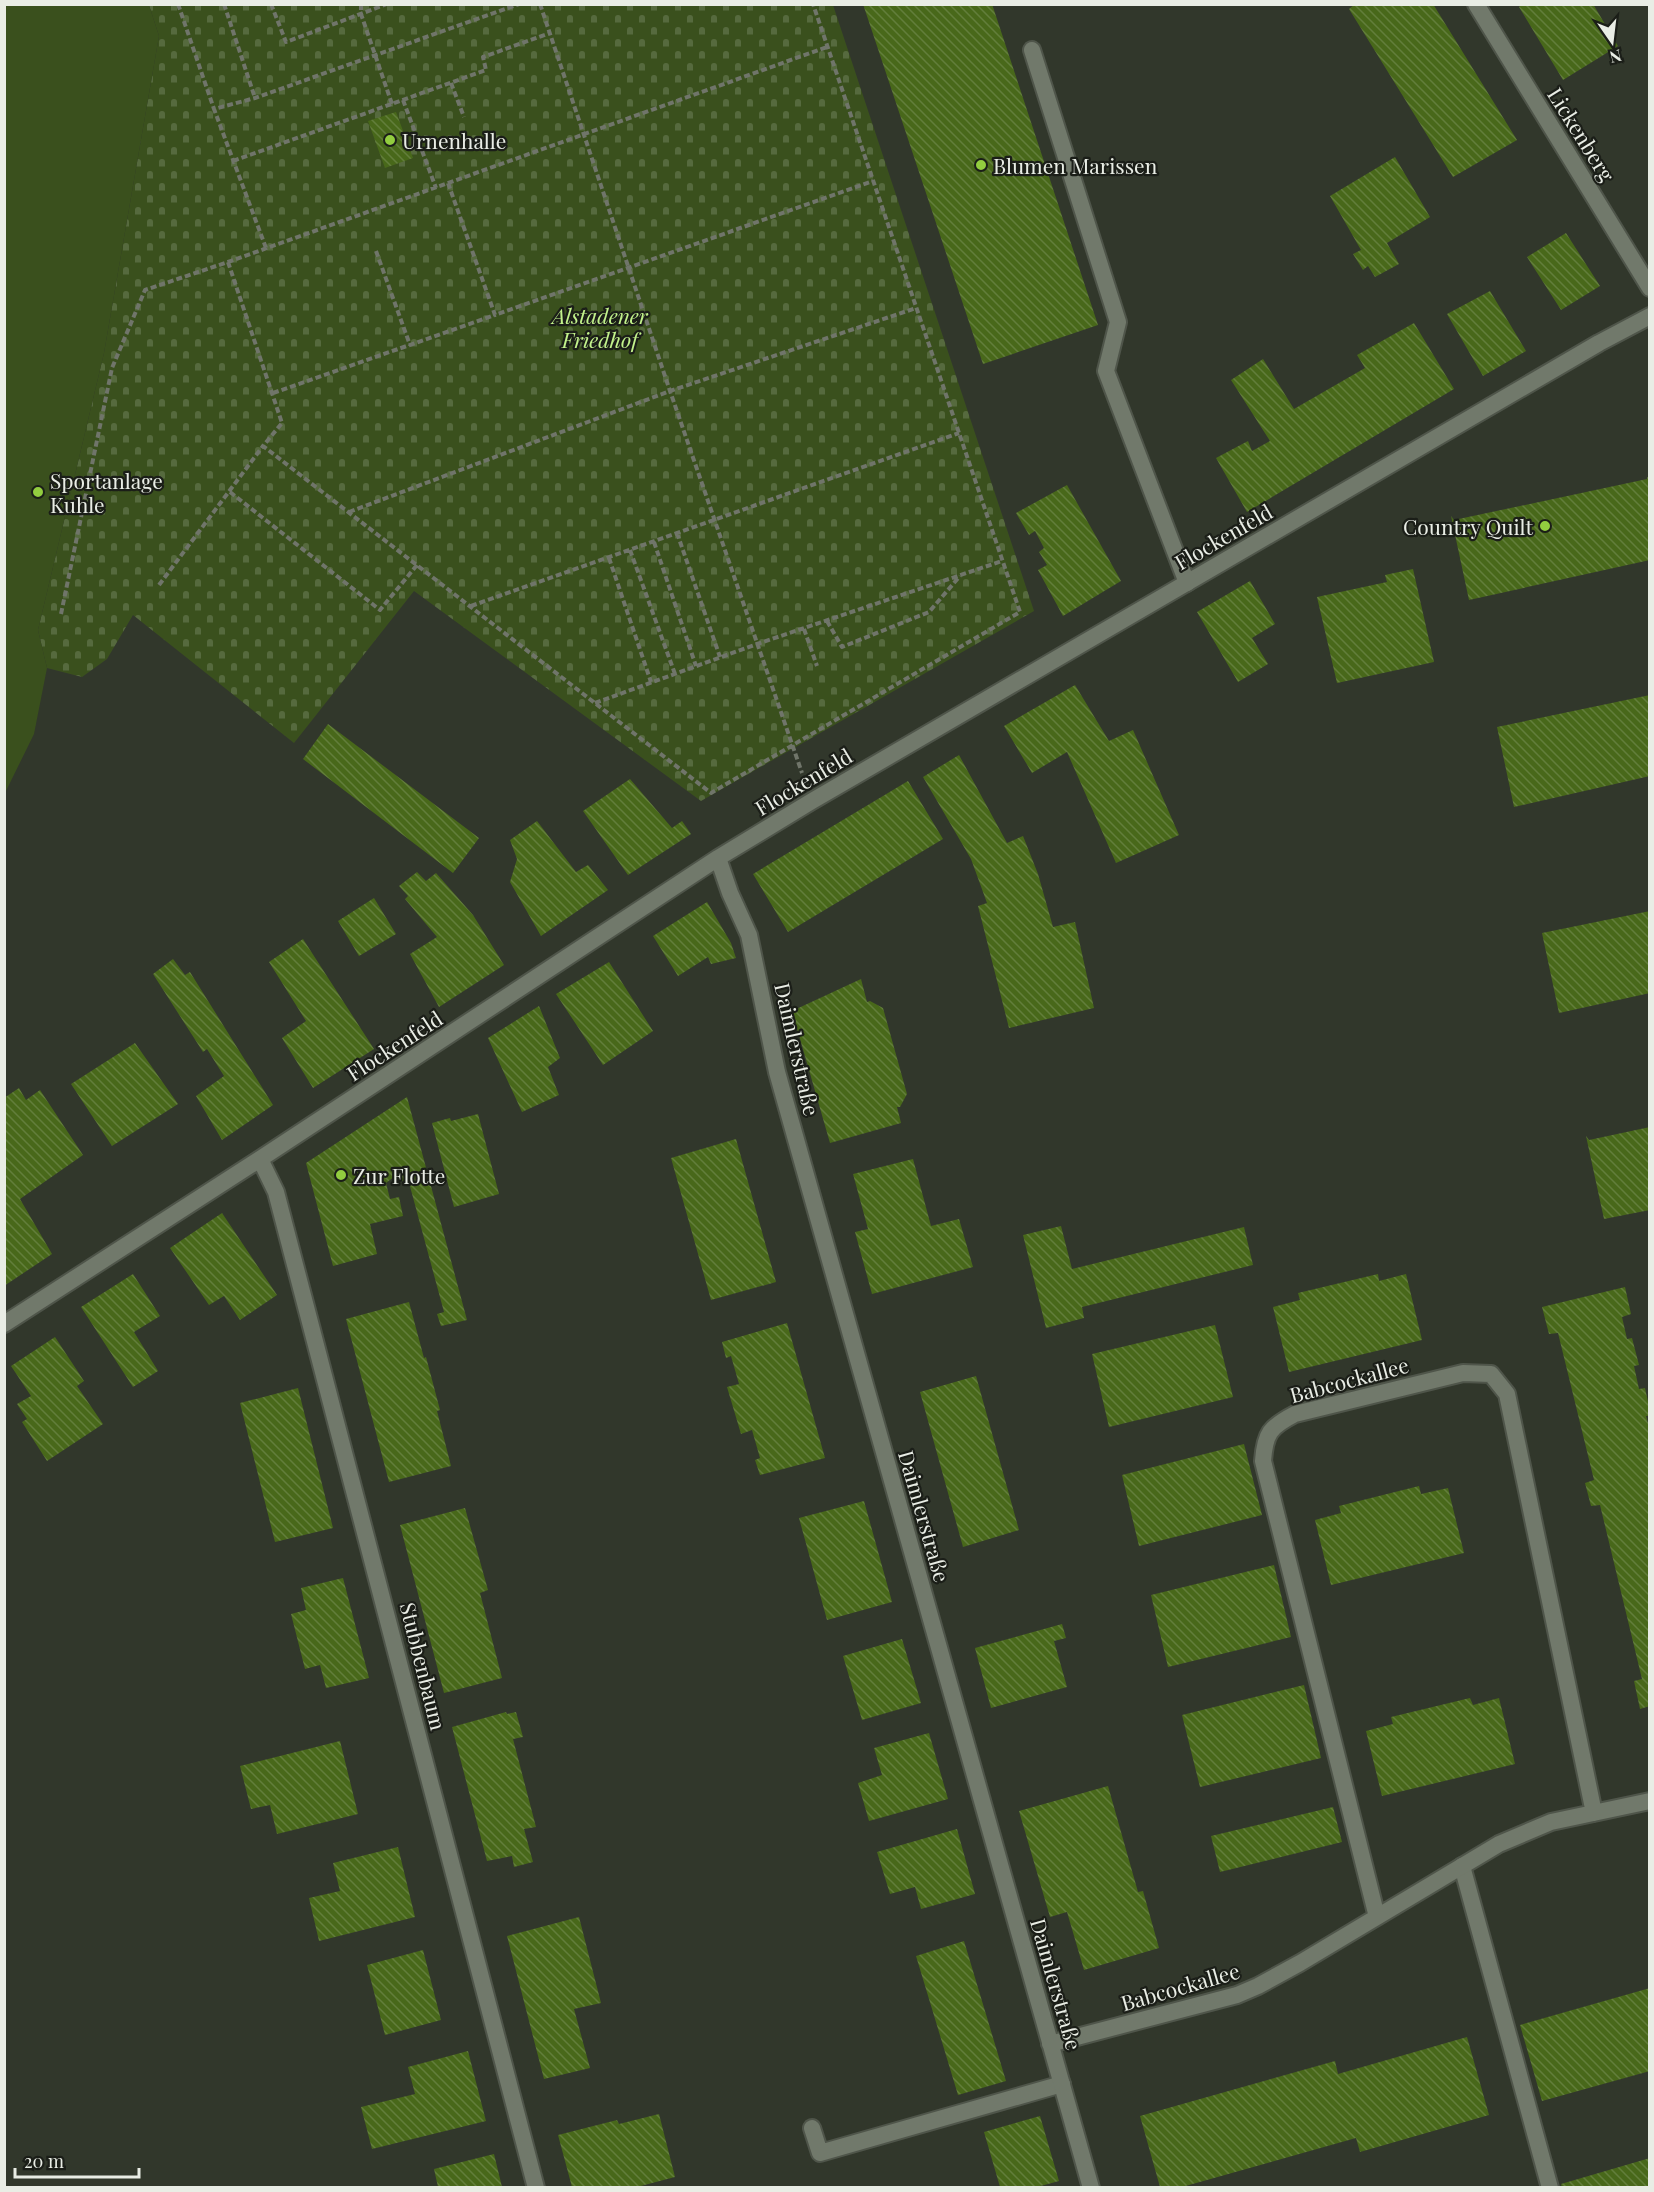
<svg xmlns="http://www.w3.org/2000/svg" width="1654" height="2192" font-family="'Playfair Display',serif">
  <defs>
    <pattern id="cemetery-stones" width="16" height="16" patternUnits="userSpaceOnUse" patternTransform="scale(1.5)"><rect width="16" height="16" fill="#3a501d"/><path d="M2 7V4a2 2 0 0 1 4 0v3zM10 15v-3a2 2 0 0 1 4 0v3z" fill="#566a3e"/></pattern>
    <pattern id="building-back-hatch" width="6" height="6" patternUnits="userSpaceOnUse" patternTransform="scale(1.5)"><rect width="6" height="6" fill="#48681a"/><path d="M-1 5l2 2M0 0l6 6M5-1l2 2" fill="none" stroke="#627e3b"/></pattern>
  </defs>
  <rect width="100%" height="100%" fill="#31372b"/>
  <!-- cemetery -->
  <path fill="url(#cemetery-stones)" d="M149 5H833L1034 611 701 801 414 591 294 743 133 615 107 659 82 677 47 668 38 630 104 353 159 36Z"/>
  <!-- garden -->
  <path fill="#3a501d" d="M5 4 149 5 159 36 104 353 38 630 47 668 34 734 5 793Z"/>
  <!-- building -->
  <path fill="url(#building-back-hatch)" d="M863 4H992L1098 325 983 364Z
    M1355 4H1433L1517 140 1453 177 1349 9Z
    M1522 4H1593L1618 46 1563 80 1519 7Z
    M396 112 413 158 385 168 368 121Z
    M1395 157 1430 217 1387 243 1399 264 1375 277 1368 266 1363 270 1353 254 1361 250 1330 196Z
    M1566 233 1600 286 1561 310 1527 257Z
    M1490 291 1526 351 1483 376 1447 314Z
    M1414 323 1454 389 1247 512 1216 458 1248 441 1252 451 1270 441 1231 380 1263 359 1294 409 1365 368 1357 355Z
    M1647 477 1650 479V560L1469 600 1451 516 1454 520 1647 479Z
    M1067 485 1121 581 1063 616 1038 570 1047 565 1039 552 1044 548 1035 531 1029 535 1016 513Z
    M1413 569 1434 662 1337 683 1317 597 1387 582 1385 575Z
    M1250 581 1275 624 1252 638 1268 664 1238 682 1197 612Z
    M1075 685 1109 741 1133 730 1179 835 1116 863 1067 752 1032 773 1004 726Z
    M1650 695V776L1514 807 1497 727Z
    M328 724 479 838 453 873 303 759Z
    M959 755 1007 843 1023 836 1038 874 1053 927 1075 922 1094 1008 1009 1028 978 906 987 903 971 859 923 777Z
    M630 779 672 828 682 821 691 834 628 875 583 811Z
    M908 781 943 839 788 932 753 874Z
    M537 821 576 872 588 865 608 890 541 936 510 882 517 859 510 840Z
    M417 872 426 881 436 873 473 915 504 965 439 1007 410 954 437 937 405 899 408 896 399 886Z
    M374 898 396 934 359 956 338 921Z
    M707 902 731 943 736 958 711 964 708 957 678 976 653 936Z
    M1650 911V993L1559 1013 1542 933Z
    M303 939 374 1049 313 1088 282 1038 306 1021 269 962Z
    M173 959 185 975 190 972 273 1105 222 1140 196 1096 224 1076 207 1049 203 1052 153 974Z
    M609 962 653 1031 603 1065 556 994Z
    M861 979 867 1002 870 1001 883 1008 907 1094 900 1107H897L901 1123 830 1143 792 1011Z
    M539 1006 560 1058 548 1067 559 1095 522 1112 488 1038Z
    M135 1043 178 1104 112 1146 71 1084Z
    M19 1088 26 1100 40 1090 83 1155 20 1199 52 1254 4 1286V1098Z
    M407 1097 467 1320 441 1326 437 1314 444 1312 408 1179 402 1181 399 1173 386 1183 390 1199 399 1197 403 1216 370 1224 377 1254 333 1266 306 1163Z
    M478 1114 499 1194 454 1207 432 1123 450 1118 451 1121Z
    M1650 1127V1210L1604 1219 1586 1136 1589 1140Z
    M736 1139 776 1282 711 1300 671 1158Z
    M913 1159 931 1226 959 1219 973 1267 872 1294 855 1232 868 1229 853 1174Z
    M222 1213 277 1295 240 1320 224 1296 209 1305 170 1248Z
    M1061 1226 1072 1269 1244 1227 1253 1265 1082 1307 1084 1318 1046 1328 1023 1235Z
    M133 1274 160 1316 134 1332 158 1371 133 1387 81 1307Z
    M1378 1274 1379 1281 1406 1274 1422 1340 1289 1372 1273 1307 1300 1300 1298 1293Z
    M1625 1287 1631 1314 1622 1317 1627 1339 1632 1338 1639 1365 1634 1366 1639 1389 1645 1388 1650 1411V1416H1646L1650 1430V1706L1640 1709 1634 1681 1642 1679 1600 1505 1591 1506 1585 1483 1594 1480 1558 1333 1549 1334 1542 1307Z
    M409 1302 424 1358 426 1357 440 1410 437 1411 451 1466 389 1482 346 1319Z
    M787 1323 825 1458 760 1475 755 1460 760 1458 752 1430 741 1434 727 1387 739 1384 731 1356 726 1358 722 1342Z
    M1215 1325 1233 1397 1109 1427 1092 1354Z
    M55 1337 84 1381 77 1386 103 1424 47 1461 22 1422 27 1419 17 1404 31 1396 11 1366Z
    M976 1376 1019 1530 963 1547 920 1392Z
    M298 1388 333 1528 275 1542 240 1403Z
    M1244 1444 1262 1515 1139 1546 1122 1475Z
    M1419 1486 1421 1494 1448 1488 1464 1553 1331 1585 1315 1520 1341 1513 1339 1506Z
    M864 1501 892 1602 827 1620 799 1518Z
    M465 1508 488 1590 480 1593 502 1678 444 1693 400 1525Z
    M1274 1565 1291 1637 1168 1667 1151 1595Z
    M343 1578 369 1678 326 1688 320 1665 305 1669 291 1614 306 1610 301 1588Z
    M1062 1624 1066 1638 1054 1641 1067 1687 991 1708 975 1648Z
    M902 1639 921 1703 862 1720 843 1656Z
    M1304 1685 1321 1758 1200 1787 1182 1715Z
    M1470 1698 1473 1705 1499 1698 1515 1764 1382 1796 1366 1731 1393 1724 1391 1717Z
    M506 1712 507 1714 516 1712 523 1737 513 1739 536 1827 524 1829 533 1862 514 1867 512 1856 487 1861 452 1727Z
    M929 1733 948 1799 869 1821 858 1783 882 1775 874 1748Z
    M340 1741 358 1814 277 1834 270 1805 251 1809 240 1766Z
    M1108 1786 1138 1892 1143 1891 1159 1948 1084 1970 1067 1912 1050 1917 1019 1811Z
    M1333 1807 1342 1842 1220 1872 1211 1836Z
    M957 1829 975 1894 921 1909 915 1887 890 1894 877 1852Z
    M398 1847 415 1917 319 1941 309 1898 340 1891 333 1863Z
    M579 1917 601 2003 574 2009 590 2068 544 2079 507 1936Z
    M964 1941 1006 2081 958 2095 916 1956Z
    M423 1950 441 2020 385 2035 367 1965Z
    M1650 1988V2071L1542 2101 1520 2025Z
    M1467 2037 1489 2115 1360 2152 1356 2138 1182 2187H1160L1140 2116 1335 2061 1338 2074Z
    M468 2051 486 2121 372 2149 361 2107 415 2094 408 2067Z
    M659 2114 675 2177 637 2187H572L558 2135 617 2120 619 2124Z
    M1040 2116 1059 2181 1037 2187H1000L984 2132Z
    M494 2154 502 2187H438L434 2169Z
    M1650 2158V2187H1562L1561 2184Z"/>
  <g fill="none" stroke-linecap="round" stroke-linejoin="round">
    <!-- service casing -->
    <g stroke="#4f554a" stroke-width="20">
      <path id="service" d="M1032 50 1118 322 1106 371 1187 583
        M1462 1866 1550 2188
        M812 2128 820 2153 1062 2084"/>
    </g>
    <!-- minor casing -->
    <g stroke="#4f554a" stroke-width="20">
      <path id="minor" d="M1476 4 1650 288
        M718 858 730 893 749 935 777 1072 1091 2188
        M260 1159 276 1192 536 2188
        M4 1324 260 1159 718 858 812 801 1599 343 1650 316
        M1377 1917 1263 1461C1265 1433 1270 1427 1295 1414L1463 1373 1491 1374 1507 1394 1594 1813
        M1050 2044 1237 1995 1258 1986 1300 1963 1499 1844 1551 1822 1650 1801"/>
    </g>
    <!-- path -->
    <path stroke="#70756a" stroke-width="4" stroke-dasharray="6 3" stroke-linecap="butt" d="M178 4 214 109
      M224 4 255 98
      M271 4 286 42 387 4
      M361 4V14L392 104
      M540 4 670 391 802 773
      M451 83 464 117
      M403 100 436 188
      M233 161 486 70 483 57 550 33
      M448 183 495 315 873 181
      M266 248 214 109 255 98 519 4
      M376 251 410 345
      M228 262 282 423 263 446 711 793 1020 612 813 4
      M273 393 495 315
      M230 492 380 610 417 565
      M349 512 670 391 916 308
      M677 533 720 657
      M654 542 696 666
      M630 550 675 674
      M609 558 651 682
      M159 585 263 446
      M471 606 959 433
      M61 614 112 368 145 290 228 262 827 47
      M827 621 842 647 929 612 960 576
      M804 629 817 666
      M595 703 757 644 1002 561"/>
    <!-- service -->
    <use href="#service" stroke="#71796b" stroke-width="16"/>
    <!-- minor -->
    <use href="#minor" stroke="#71796b" stroke-width="16"/>
  </g>
  <!-- markers -->
  <g fill="#92cd3f" stroke="#1b1e18" stroke-width="2">
    <circle cx="390" cy="140" r="6"/>
    <circle cx="981" cy="165" r="6"/>
    <circle cx="38" cy="492" r="6"/>
    <circle cx="1545" cy="526" r="6"/>
    <circle cx="341" cy="1175" r="6"/>
  </g>
  <g text-anchor="middle" dominant-baseline="central" stroke-width="4.5" stroke-linejoin="round" paint-order="stroke">
    <!-- street labels -->
    <g font-size="21" fill="#e9ede5" stroke="#1b1e18">
      <text transform="translate(1582 134) rotate(58)">Lickenberg</text>
      <text transform="translate(1223 536) rotate(-30)">Flockenfeld</text>
      <text transform="translate(803 781) rotate(-31)">Flockenfeld</text>
      <text transform="translate(394 1045) rotate(-33)">Flockenfeld</text>
      <text transform="translate(798 1049) rotate(77)">Daimlerstraße</text>
      <text transform="translate(1349 1379) rotate(-15)">Babcockallee</text>
      <text transform="translate(925 1516) rotate(74)">Daimlerstraße</text>
      <text transform="translate(424 1666) rotate(76)">Stubbenbaum</text>
      <text transform="translate(1057 1984) rotate(74)">Daimlerstraße</text>
      <text transform="translate(1180 1986) rotate(-16)">Babcockallee</text>
    </g>
    <!-- poi labels -->
    <g font-size="21" fill="#e9ede5" stroke="#1b1e18" text-anchor="start">
      <text x="402" y="140">Urnenhalle</text>
      <text x="993" y="165">Blumen Marissen</text>
      <text x="50" y="480">Sportanlage<tspan x="50" dy="24">Kuhle</tspan></text>
      <text x="1533" y="526" text-anchor="end">Country Quilt</text>
      <text x="353" y="1175">Zur Flotte</text>
    </g>
    <!-- park labels -->
    <g font-size="21" font-style="italic" fill="#c3f38c" stroke="#1b1e18">
      <text x="600" y="315">Alstadener<tspan x="600" dy="24">Friedhof</tspan></text>
    </g>
  </g>
  <!-- border -->
  <rect width="1654" height="2192" fill="none" stroke="#e9ede5" stroke-width="12"/>
  <!-- north arrow -->
  <g transform="translate(1612 42) rotate(166)" stroke="#1b1e18" stroke-width="4.5" paint-order="stroke">
  <path d="M0-4.5L10 22L0 15L-10 22Z" fill="#e9ede5"/>
  <text y="-9" font-size="16" font-weight="bold" text-anchor="middle" fill="#e9ede5">N</text>
  </g>
  <!-- scale -->
  <path d="M15 2168v9h124v-9" fill="none" stroke="#e9ede5" stroke-width="3"/>
  <text x="24" y="2168" font-size="18" fill="#e9ede5" stroke="#1b1e18" stroke-width="4.5" paint-order="stroke">20 m</text>
</svg>
